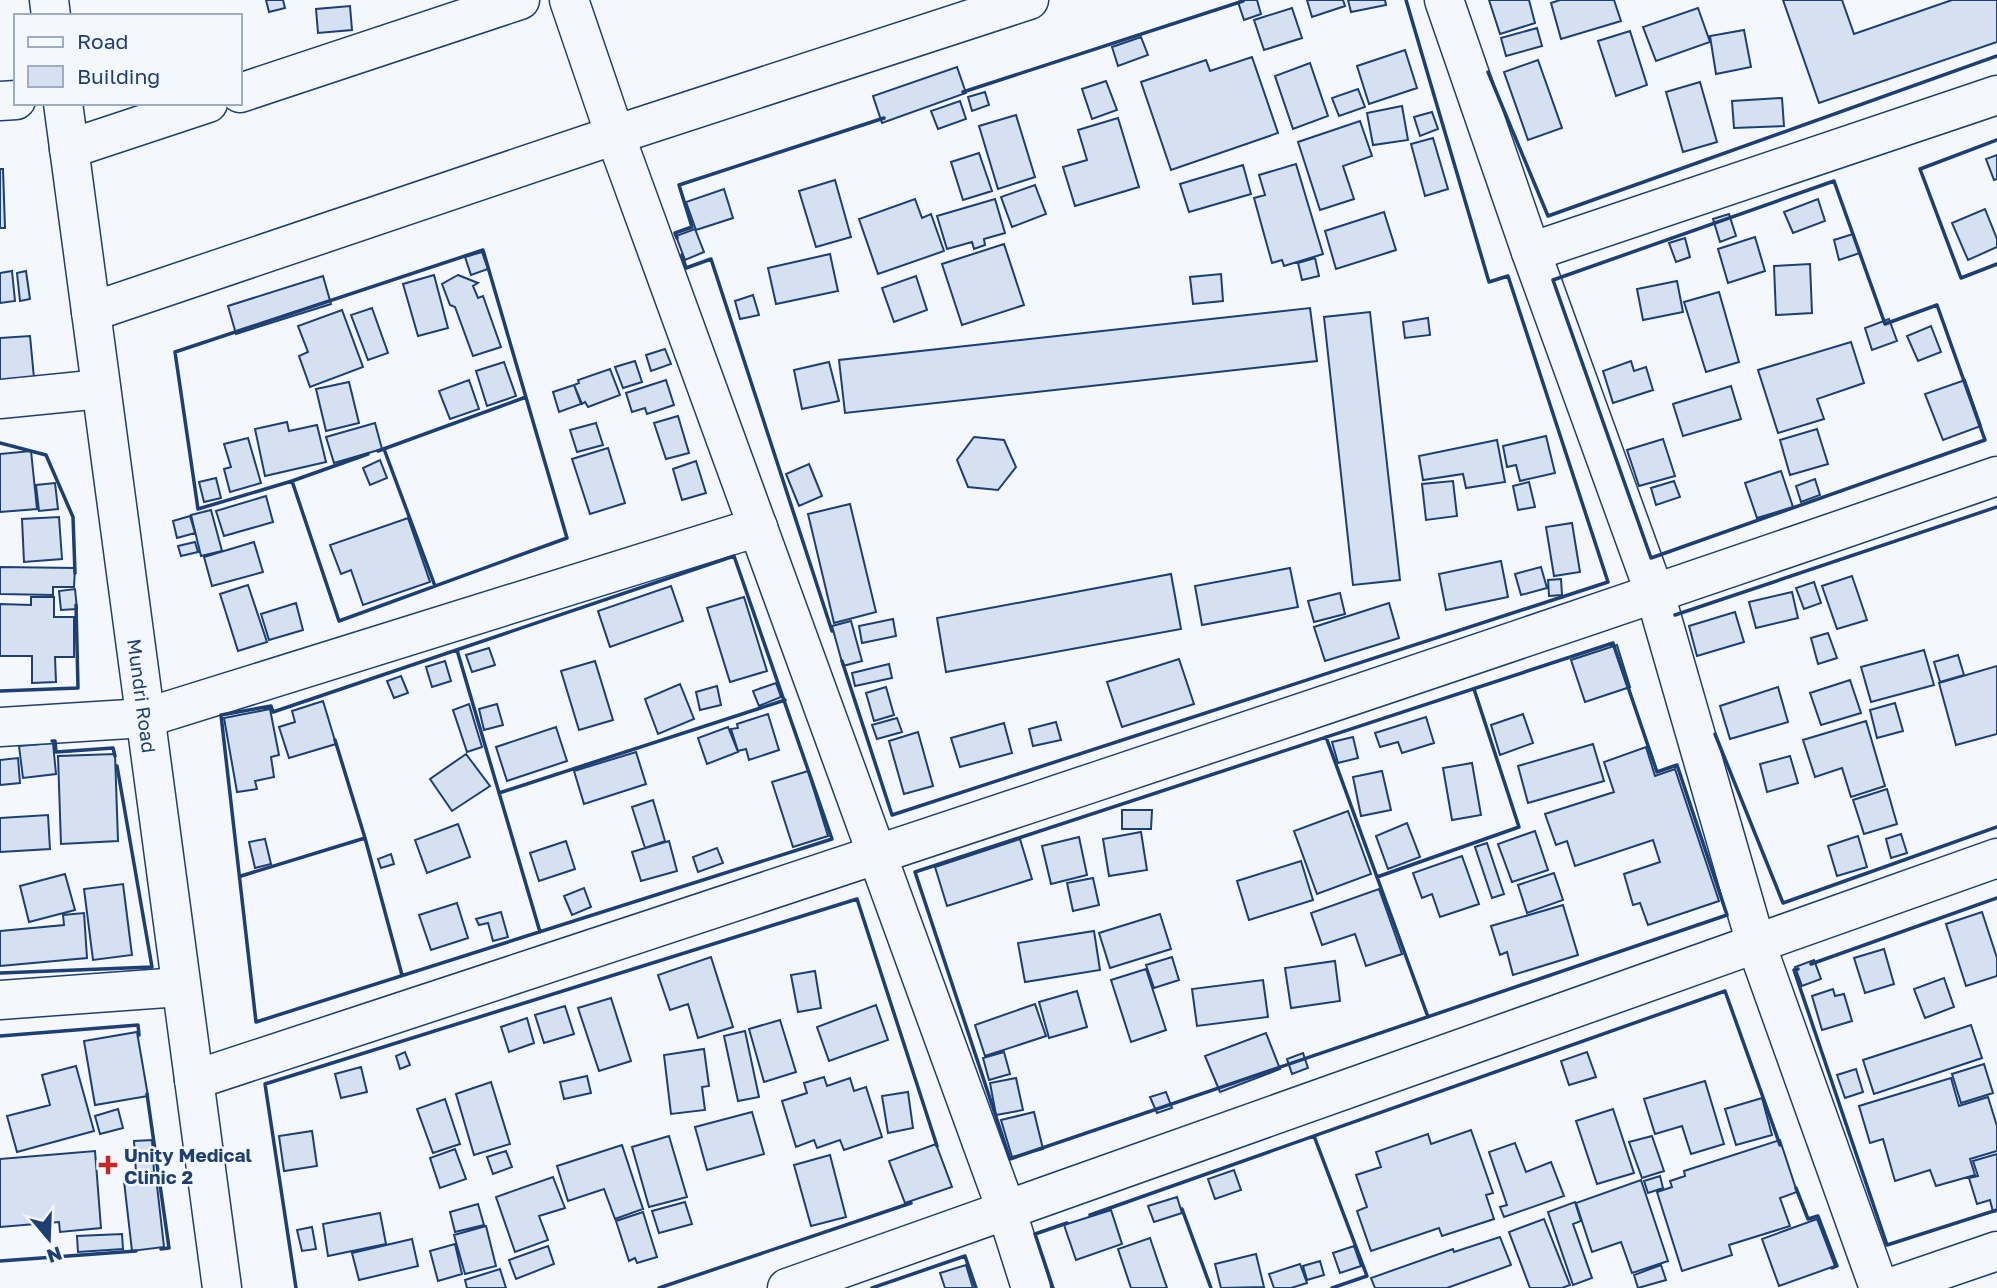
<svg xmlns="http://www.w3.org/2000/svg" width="1997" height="1288" font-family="'Golos Text',sans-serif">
  <rect width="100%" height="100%" fill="#f4f7fb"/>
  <!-- building -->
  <path fill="#d5e0f0" stroke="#1d3f73" stroke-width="2" d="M266 0H283L285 8 269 12Z
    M1243 0H1257L1261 14 1244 20 1238 2Z
    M1307 0H1343L1345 6 1312 17Z
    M1348 0H1385L1386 5 1351 12Z
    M1489 0H1529L1535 23 1500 34Z
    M1560 0H1614L1621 21 1561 39 1551 3Z
    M1783 0H1842L1854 34 1952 0H1997V42L1819 103Z
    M350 6 352 30 318 33 316 9Z
    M1292 8 1302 38 1264 50 1254 20Z
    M1698 8 1710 42 1656 61 1643 27Z
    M1537 28 1542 46 1506 56 1501 38Z
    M1744 30 1751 67 1716 74 1710 36Z
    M1630 31 1647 85 1616 96 1598 41Z
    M1141 37 1148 55 1118 66 1112 47Z
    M1405 50 1417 88 1369 104 1357 66Z
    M1252 57 1278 133 1171 170 1141 82 1206 60 1210 71Z
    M1538 60 1562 128 1528 140 1504 72Z
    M1310 63 1328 116 1293 129 1275 76Z
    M957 67 966 93 882 123 873 96Z
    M1106 81 1117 110 1092 119 1082 89Z
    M1700 82 1717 142 1683 152 1666 92Z
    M1358 89 1365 107 1339 116 1332 98Z
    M985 92 989 105 972 111 968 97Z
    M1782 98 1784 126 1734 128 1732 101Z
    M960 101 966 119 938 129 931 111Z
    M1402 106 1408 140 1373 145 1367 113Z
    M1432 112 1438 129 1420 136 1414 117Z
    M1016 115 1035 177 998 189 979 126Z
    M1118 118 1139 187 1075 206 1063 167 1087 160 1078 130Z
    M1360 121 1372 156 1343 166 1354 199 1320 210 1298 142Z
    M1433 138 1448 189 1425 196 1411 144Z
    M979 153 992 191 963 200 951 162Z
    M1997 155V179L1994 180 1986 159Z
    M1296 164 1323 254 1284 266 1282 260 1272 263 1254 198 1265 195 1259 175Z
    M1243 165 1251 194 1189 212 1180 184Z
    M0 169H3L5 228H0Z
    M835 180 851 237 816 247 799 191Z
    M1035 185 1046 214 1012 227 1001 197Z
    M724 189 733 218 696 230 686 202Z
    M915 199 922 218 931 214 944 251 878 274 859 219Z
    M995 199 1005 233 984 239 985 245 974 249 972 242 947 249 937 216Z
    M1818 199 1825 221 1793 233 1784 212Z
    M1985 209 1997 239V247L1968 260 1952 223Z
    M1384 212 1396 250 1336 269 1325 231Z
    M1729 214 1736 236 1720 242 1713 219Z
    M695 229 704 252 685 260 676 236Z
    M1853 234 1860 253 1839 260 1834 240Z
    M1755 237 1765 271 1728 283 1718 249Z
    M1685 238 1690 257 1676 262 1669 243Z
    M1004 244 1024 305 962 325 942 264Z
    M482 252 488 269 471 275 465 257Z
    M830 254 838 291 776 304 768 268Z
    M1315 258 1319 276 1302 280 1298 263Z
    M1810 264 1812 313 1776 315 1774 266Z
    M12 271 15 301 0 303V273Z
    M26 271 30 299 20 301 17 273Z
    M1221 274 1223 301 1193 304 1190 277Z
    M434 275 448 328 418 336 403 284Z
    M458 275 478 283 473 286 478 298 483 296 501 347 473 356 455 307 450 305 442 284Z
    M323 276 331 304 236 334 228 306Z
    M916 276 927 310 894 322 882 288Z
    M1677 281 1683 312 1643 320 1637 289Z
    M1719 292 1739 362 1706 372 1684 302Z
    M753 295 759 315 740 319 735 301Z
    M372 308 388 353 368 360 351 315Z
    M1310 308 1317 361 845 413 839 360Z
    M342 310 363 367 310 387 299 356 308 352 298 326Z
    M1370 312 1400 580 1353 585 1324 317Z
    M1428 318 1430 335 1405 338 1403 322Z
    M1889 319 1897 341 1872 350 1865 328Z
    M1931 326 1941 352 1918 361 1907 336Z
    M30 336 34 378 0 381V338Z
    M1851 342 1864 383 1817 399 1824 419 1778 433 1758 370Z
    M665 349 671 364 651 371 646 355Z
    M635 361 642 382 623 388 615 367Z
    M1631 361 1634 371 1646 367 1653 390 1613 403 1603 371Z
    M504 362 516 396 487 406 476 371Z
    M829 362 839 401 802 409 794 370Z
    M610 369 620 395 588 407 585 402 582 404 574 385 579 383 578 380Z
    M469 380 479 409 450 419 439 391Z
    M666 380 674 405 647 414 645 408 632 412 626 393Z
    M1965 380 1981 426 1943 440 1925 394Z
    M349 382 359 423 326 431 316 389Z
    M574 385 581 404 559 412 553 392Z
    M1731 386 1741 419 1683 436 1673 404Z
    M678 416 689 453 666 459 654 423Z
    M287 422 289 431 317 425 326 462 265 476 255 429Z
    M375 423 382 449 334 463 326 437Z
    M596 423 603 445 577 452 570 430Z
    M1817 429 1828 464 1790 475 1780 440Z
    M1546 436 1555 473 1520 481 1516 465 1507 467 1503 446Z
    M974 437 1004 440 1016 467 998 490 968 487 957 460Z
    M248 438 261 483 230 492 224 469 231 467 224 444Z
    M1663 439 1675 476 1639 486 1627 450Z
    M1497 440 1505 482 1466 488 1463 474 1423 480 1419 456Z
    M608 448 625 503 590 514 572 459Z
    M31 451 37 509 0 512V454Z
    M380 460 387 478 370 485 363 468Z
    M696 461 706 493 682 500 673 469Z
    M809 464 822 496 799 506 786 474Z
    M1781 471 1793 507 1757 518 1745 483Z
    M216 478 221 498 204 502 199 482Z
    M1815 479 1820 495 1801 502 1796 486Z
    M1453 481 1457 516 1426 520 1422 484Z
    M1674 481 1680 497 1656 505 1651 488Z
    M1529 482 1535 507 1518 510 1513 486Z
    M55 483 58 509 39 511 36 485Z
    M266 496 273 522 224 536 216 511Z
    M850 504 876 612 834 623 808 514Z
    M211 510 222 551 201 556 191 515Z
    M190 516 195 533 177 538 173 521Z
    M59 517 62 559 24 562 22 519Z
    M408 518 430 582 363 605 351 570 341 574 330 545Z
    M1572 523 1580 572 1554 576 1546 527Z
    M195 542 198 552 181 556 178 546Z
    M254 542 263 572 212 586 204 557Z
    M1501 561 1508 597 1446 610 1439 574Z
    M0 567 75 568 74 587H53V595L0 594Z
    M1541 567 1547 588 1521 595 1515 574Z
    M1290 568 1298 607 1202 625 1195 586Z
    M1171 574 1181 629 946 672 937 618Z
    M1852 576 1867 620 1837 629 1822 586Z
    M1561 579 1562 595 1549 596 1548 580Z
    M1814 582 1821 603 1804 609 1796 588Z
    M248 585 267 642 238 651 220 594Z
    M671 586 683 621 610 647 598 611Z
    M75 589 77 609 61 610 59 591Z
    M1792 592 1798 618 1756 628 1749 602Z
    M1340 593 1345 614 1314 622 1308 601Z
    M31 597H54V617H74V657H55L56 682 32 683V656H0V604L31 605Z
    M744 597 767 671 730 682 707 608Z
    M296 603 303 630 269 640 261 614Z
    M1389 603 1399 638 1325 661 1314 627Z
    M1735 612 1744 642 1697 656 1689 626Z
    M893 619 896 636 862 643 859 626Z
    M851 621 862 661 843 666 832 626Z
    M1828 633 1837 658 1818 664 1811 638Z
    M1617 645 1630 687 1585 702 1571 660Z
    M489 648 495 665 472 672 466 655Z
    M1924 650 1934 685 1871 702 1861 667Z
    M1958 655 1964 675 1940 682 1934 662Z
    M1179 659 1194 704 1122 727 1107 682Z
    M445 661 451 681 432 687 426 667Z
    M595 661 613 720 579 730 561 671Z
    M889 664 892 678 855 686 852 673Z
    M1997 666V734L1956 745 1939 683Z
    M401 676 408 693 394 698 387 681Z
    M1850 680 1861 713 1821 725 1810 693Z
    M776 683 781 697 759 706 753 691Z
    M680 684 694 719 658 734 645 699Z
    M717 686 721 705 700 710 696 692Z
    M886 687 894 715 874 721 866 693Z
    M1778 687 1788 722 1730 739 1720 706Z
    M323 701 336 744 289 758 279 727 295 722 292 711Z
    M1895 703 1903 731 1877 738 1870 710Z
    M469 704 482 747 467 752 453 710Z
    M497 704 503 725 484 730 479 709Z
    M270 709 279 755 271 757 274 777 255 781 257 789 237 792 224 718Z
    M768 714 779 750 749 760 746 749 738 751 731 729 738 728 737 724Z
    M1523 714 1533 743 1500 755 1491 725Z
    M1426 717 1434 743 1402 753 1398 742 1380 747 1375 733Z
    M897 718 902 732 877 739 872 725Z
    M1866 721 1885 786 1851 797 1842 768 1815 777 1803 740Z
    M1056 722 1061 740 1033 746 1029 729Z
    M1004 723 1012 753 960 767 951 738Z
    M556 727 567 761 507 781 496 747Z
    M728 727 738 752 707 764 698 738Z
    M918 732 933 786 904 794 889 741Z
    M1353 737 1358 758 1338 763 1332 742Z
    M53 743 56 774 23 778 19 746Z
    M1593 744 1604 781 1528 803 1518 766Z
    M1646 747 1655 776 1675 769 1719 901 1648 925 1640 903 1633 905 1624 874 1660 862 1653 840 1575 866 1567 841 1556 845 1545 814 1614 792 1604 762Z
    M636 752 646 784 584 804 574 771Z
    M115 754 118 841 61 844 58 756Z
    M466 754 490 786 452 811 430 779Z
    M1790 756 1798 783 1767 792 1760 764Z
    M18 758 20 783 0 785V760Z
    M1472 763 1481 815 1452 820 1443 768Z
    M808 771 828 836 793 847 772 782Z
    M1382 771 1391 810 1361 816 1353 777Z
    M1887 789 1897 824 1864 834 1853 800Z
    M653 800 665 841 645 848 632 807Z
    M1122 810H1152L1151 829H1122Z
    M1348 811 1371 874 1317 894 1294 831Z
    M48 815 50 849 0 852V818Z
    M1407 823 1420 857 1388 869 1376 836Z
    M458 824 470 857 427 873 415 840Z
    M1535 831 1548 870 1512 882 1498 844Z
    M1141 832 1147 870 1109 876 1103 839Z
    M1901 834 1907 853 1891 858 1886 839Z
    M1858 836 1867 867 1837 876 1828 846Z
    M1079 837 1087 875 1051 884 1042 846Z
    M265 839 271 864 255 868 249 842Z
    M1020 839 1032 879 947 906 935 867Z
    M566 841 575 869 539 881 530 853Z
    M669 841 677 871 641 881 632 852Z
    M1487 843 1504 894 1492 898 1475 847Z
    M717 848 723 863 698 872 693 857Z
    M391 854 394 864 381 868 378 859Z
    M1462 856 1479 904 1440 917 1432 894 1422 898 1413 873Z
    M1301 861 1313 900 1249 920 1237 881Z
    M1554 873 1563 900 1527 913 1518 885Z
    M65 874 75 910 29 922 20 886Z
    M1093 878 1099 905 1073 911 1067 883Z
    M123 884 132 955 93 960 84 889Z
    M584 888 591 907 572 915 564 896Z
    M1379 889 1402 954 1366 966 1355 934 1322 945 1311 913Z
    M457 903 468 938 431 950 419 915Z
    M1563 905 1578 955 1513 975 1507 952 1500 955 1491 926Z
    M501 912 508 937 493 941 488 923 479 925 476 919Z
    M1982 912 1997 958V976L1966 986 1946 924Z
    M84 913 87 958 0 966V931L64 925 63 915Z
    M1160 914 1171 949 1110 968 1099 933Z
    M1094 931 1100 970 1025 982 1018 943Z
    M1884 949 1894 984 1865 993 1854 958Z
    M711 957 733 1027 698 1038 688 1004 670 1010 658 975Z
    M1172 957 1179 980 1154 988 1146 965Z
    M1814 960 1821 979 1802 986 1795 967Z
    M1335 961 1340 1001 1291 1008 1285 968Z
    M1146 969 1166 1030 1131 1042 1111 980Z
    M815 971 821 1008 798 1012 791 975Z
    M1944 978 1954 1007 1925 1018 1914 989Z
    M1263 980 1268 1017 1197 1026 1192 989Z
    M1833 989 1835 996 1844 994 1852 1021 1822 1030 1812 996Z
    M1077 991 1087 1027 1049 1038 1039 1002Z
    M611 998 631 1061 599 1071 578 1008Z
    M1035 1004 1046 1036 985 1056 975 1025Z
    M876 1005 888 1040 829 1061 817 1027Z
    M565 1006 574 1034 544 1043 535 1015Z
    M527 1018 534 1043 509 1052 501 1027Z
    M780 1020 796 1072 764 1082 749 1029Z
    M1971 1025 1982 1058 1874 1094 1863 1060Z
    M745 1031 759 1097 738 1101 724 1036Z
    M137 1032 148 1096 95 1105 84 1041Z
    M1266 1033 1280 1069 1220 1092 1205 1056Z
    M704 1049 709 1086 702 1087 705 1110 671 1114 664 1055Z
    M405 1052 410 1065 400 1069 396 1056Z
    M1004 1052 1010 1074 989 1080 983 1058Z
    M1587 1052 1596 1077 1569 1085 1561 1061Z
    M1303 1053 1308 1068 1292 1074 1287 1059Z
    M1984 1064 1993 1093 1961 1103 1952 1074Z
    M76 1066 94 1131 17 1152 7 1116 50 1105 42 1075Z
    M361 1067 367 1092 341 1098 335 1074Z
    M1856 1069 1863 1092 1845 1098 1837 1075Z
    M587 1076 591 1093 564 1099 560 1082Z
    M824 1077 827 1086 850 1078 854 1091 866 1087 882 1137 844 1150 840 1140 817 1148 814 1140 796 1147 782 1101 807 1093 804 1083Z
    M1016 1078 1023 1110 996 1115 990 1083Z
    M1951 1078 1959 1106 1988 1097 1997 1126V1151L1970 1159 1975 1175 1936 1186 1930 1170 1895 1181 1883 1139 1870 1143 1859 1106Z
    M1705 1081 1724 1144 1691 1154 1682 1126 1655 1134 1644 1099Z
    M491 1082 510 1144 474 1155 456 1094Z
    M908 1092 913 1128 888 1133 882 1096Z
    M1166 1092 1172 1108 1157 1113 1150 1097Z
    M1762 1098 1772 1135 1736 1145 1725 1109Z
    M445 1099 460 1144 433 1153 417 1109Z
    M118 1109 123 1128 100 1134 95 1116Z
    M1613 1109 1634 1173 1597 1184 1576 1121Z
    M752 1112 764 1154 707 1170 695 1127Z
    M1034 1112 1043 1149 1012 1157 1001 1120Z
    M1471 1130 1493 1193 1486 1195 1494 1219 1442 1236 1439 1228 1371 1251 1357 1211 1367 1207 1356 1175 1381 1167 1376 1152 1428 1134 1431 1144Z
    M312 1131 317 1166 284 1171 279 1136Z
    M669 1136 687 1197 649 1207 632 1147Z
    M1652 1136 1664 1171 1642 1178 1629 1142Z
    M152 1140 154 1172 136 1173 134 1141Z
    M1780 1140 1797 1192 1780 1198 1790 1226 1729 1245 1732 1255 1682 1271 1657 1192 1672 1187 1670 1181 1685 1176 1684 1171Z
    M1515 1143 1526 1172 1551 1162 1564 1196 1504 1217 1500 1207 1507 1205 1489 1152Z
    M936 1144 952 1187 905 1203 889 1161Z
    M622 1145 643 1209 615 1219 604 1189 568 1201 557 1166Z
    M455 1149 466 1179 440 1188 430 1158Z
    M95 1151 101 1228 60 1232 59 1222 0 1227V1159Z
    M506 1151 512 1167 493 1174 487 1157Z
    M1997 1154V1211L1993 1212 1990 1200 1977 1204 1969 1178 1978 1176 1973 1161Z
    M830 1155 846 1217 811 1226 794 1165Z
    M1234 1170 1241 1190 1215 1199 1208 1179Z
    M1660 1176 1663 1188 1648 1193 1644 1181Z
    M156 1177 164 1247 132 1251 124 1181Z
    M553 1177 565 1208 539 1216 548 1240 515 1252 496 1197Z
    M1641 1180 1668 1261 1632 1273 1621 1242 1592 1252 1576 1203Z
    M1177 1197 1182 1213 1154 1222 1148 1206Z
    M685 1202 692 1224 659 1233 652 1211Z
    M1575 1202 1581 1221 1573 1224 1592 1278 1573 1285 1548 1212Z
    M478 1204 484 1225 455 1232 450 1212Z
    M1111 1210 1122 1244 1076 1260 1064 1225Z
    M643 1212 657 1257 637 1263 635 1258 629 1261 616 1221Z
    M380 1213 386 1244 328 1256 323 1224Z
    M1544 1219 1570 1285 1562 1288H1530L1509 1232Z
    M1817 1219 1835 1266 1779 1286 1762 1239Z
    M486 1226 496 1266 465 1274 454 1235Z
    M312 1227 316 1249 302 1251 297 1230Z
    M122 1234 123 1249 78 1252 77 1236Z
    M1500 1237 1511 1265 1447 1288H1375L1371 1278 1453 1249 1454 1252Z
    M1150 1238 1167 1288H1131L1118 1249Z
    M412 1239 418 1266 359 1280 352 1253Z
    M455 1244 462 1274 438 1281 430 1251Z
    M548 1246 554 1264 516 1279 509 1260Z
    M1354 1246 1361 1266 1340 1273 1333 1253Z
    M1256 1254 1264 1287 1221 1288 1215 1264Z
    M1320 1261 1324 1275 1307 1280 1303 1266Z
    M1300 1264 1307 1283 1291 1288H1274L1269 1274Z
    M966 1265 973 1288H945L940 1273Z
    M1661 1265 1666 1280 1638 1288 1634 1275Z
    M500 1269 506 1288H467L465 1280Z"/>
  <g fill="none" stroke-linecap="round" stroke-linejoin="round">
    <!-- minor casing -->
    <g stroke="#1d3f73" stroke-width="41">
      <g id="minor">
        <path d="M49 0 51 16"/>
        <path d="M569 0 615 135 1006 1209 1031 1288"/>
        <path d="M1444 0 1531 252 1655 594 1756 944 1879 1288"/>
        <path d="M240 93 520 0"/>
        <path d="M0 101 16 100"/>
        <path id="s1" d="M63 103 222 1288"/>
        <path d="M69 149 208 103"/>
        <path d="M1531 252 1997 95"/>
        <path d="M91 312 615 135 1029 0"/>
        <path d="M0 399 101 389"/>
        <path d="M0 727 145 718 758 527"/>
        <path d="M0 1000 180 987"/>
        <path d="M194 1080C796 882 1398 683 1997 476"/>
        <path d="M787 1288 1997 858"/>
        <path d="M1889 1288 1997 1251"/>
      </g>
    </g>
    <!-- minor -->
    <use href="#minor" stroke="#f4f7fb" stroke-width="38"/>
    <!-- wall -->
    <path stroke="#1d3f73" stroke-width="3.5" d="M1488 72 1548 216 1997 56
      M963 92 1243 1
      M1997 140 1920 169 1961 278 1997 264
      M1834 181 1885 324 1937 305 1985 440 1651 558 1553 280Z
      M677 238 675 233 692 227 679 185 884 118
      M483 250 567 538 339 621 292 481 198 509 175 352Z
      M682 255 686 268 711 259 832 631
      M0 443 46 455 73 517 75 573
      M384 449 435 586
      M378 451 526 397
      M292 481 368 454
      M734 556 832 839 256 1022 221 715 271 706 273 712Z
      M1675 615 1997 507
      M1613 643 1657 772 1677 765 1727 915 1010 1159 915 872Z
      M457 650 540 932
      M842 661 892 815 1608 582 1508 276 1489 282 1406 0
      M0 691 78 688 76 605
      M1715 734 1783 903 1997 827
      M1326 737 1428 1017
      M52 741H55L56 752 113 748 115 756
      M499 793 785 700
      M365 838 402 975
      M241 876 365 838 335 740
      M1377 877 1519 827 1474 689
      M1811 964 1997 898
      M1798 969 1794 970 1887 1245 1997 1210
      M0 973 152 967 117 766
      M0 1036 138 1025 139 1035
      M147 1094 169 1248 161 1249
      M1314 1136 1367 1276 1332 1288
      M1796 1188 1808 1219 1818 1216 1837 1266 1832 1268
      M1182 1209 1211 1288
      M1090 1215 1725 991 1780 1145
      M0 1261 136 1251
      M296 1288 265 1084 857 899 937 1146
      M659 1288 911 1203
      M872 1288 965 1256 976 1288
      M1053 1288 1035 1234 1067 1223"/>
  </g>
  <!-- markers -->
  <path fill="#c62828" stroke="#f4f7fb" stroke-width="2.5" d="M104.5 1154.5h7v7h7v7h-7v7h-7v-7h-7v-7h7z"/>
  <g text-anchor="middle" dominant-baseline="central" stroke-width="5" stroke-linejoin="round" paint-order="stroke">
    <!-- street labels -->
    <g font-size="19" fill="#1d3f73" stroke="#f4f7fb">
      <text stroke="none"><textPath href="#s1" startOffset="598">Mundri Road</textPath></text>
    </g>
    <!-- poi labels -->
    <g font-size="19" font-weight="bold" fill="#1d3f73" stroke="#f4f7fb" text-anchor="start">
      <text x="124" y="1154">Unity Medical<tspan x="124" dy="22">Clinic 2</tspan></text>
    </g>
  </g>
  <!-- legend -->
  <rect x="14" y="14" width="228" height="91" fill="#f4f7fb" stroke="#9eadc5" stroke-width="2"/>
  <rect x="28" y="37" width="35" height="10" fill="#f4f7fb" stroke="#9eadc5" stroke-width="2"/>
  <text x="77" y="49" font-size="21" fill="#1d3f73">Road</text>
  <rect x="28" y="66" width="35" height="21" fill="#d5e0f0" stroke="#9eadc5" stroke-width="2"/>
  <text x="77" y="84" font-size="21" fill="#1d3f73">Building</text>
  <!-- north arrow -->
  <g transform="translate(49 1239) rotate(161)" stroke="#f4f7fb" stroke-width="5" paint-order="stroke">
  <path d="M0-5L12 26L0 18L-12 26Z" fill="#1d3f73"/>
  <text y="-10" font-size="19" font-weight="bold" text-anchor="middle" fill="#1d3f73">N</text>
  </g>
</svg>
